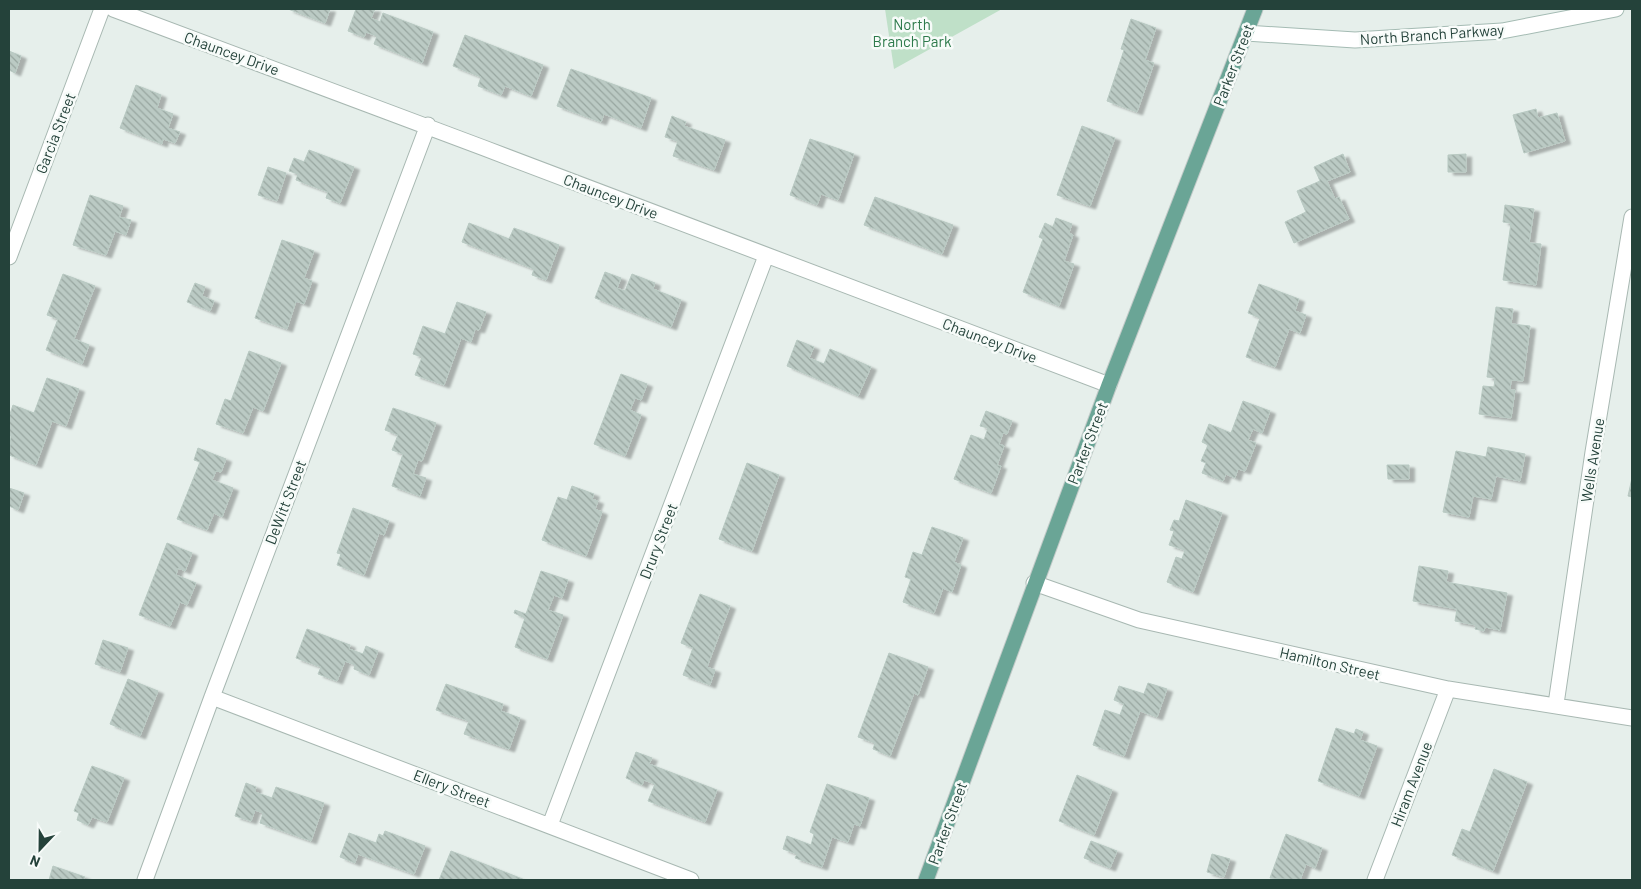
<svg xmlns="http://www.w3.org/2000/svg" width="1641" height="889" font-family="Barlow,sans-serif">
  <defs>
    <pattern id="building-back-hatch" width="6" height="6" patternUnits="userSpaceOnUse" patternTransform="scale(1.25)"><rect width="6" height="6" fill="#bbcac4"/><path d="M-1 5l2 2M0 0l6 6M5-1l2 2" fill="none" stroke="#98a6a0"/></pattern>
    <filter id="shadow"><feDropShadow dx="5.5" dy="3" stdDeviation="1" flood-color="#0004"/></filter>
  </defs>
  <rect width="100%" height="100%" fill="#e6efeb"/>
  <!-- green -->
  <path fill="#bfe0c8" d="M885 9H1002L894 69Z"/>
  <!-- building -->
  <path fill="url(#building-back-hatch)" stroke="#b8c9c2" filter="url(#shadow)" d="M288 9H330L325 23Z
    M356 9H375L371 18 380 22 383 13 433 32 422 63 374 44 377 36 366 32 364 37 348 31Z
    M1131 19 1156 28 1145 60 1154 63 1137 112 1107 101 1124 50 1121 49Z
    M465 35 543 65 531 96 505 86 501 95 478 86 481 77 453 66Z
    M9 51 21 56 15 73 9 70Z
    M571 69 651 98 641 128 604 114 601 122 557 106Z
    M136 85 161 95 157 108 173 114 168 128 180 132 175 143 163 139 162 144 120 128Z
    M1536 109 1538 118 1557 113 1565 141 1524 153 1513 115Z
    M672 116 686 122 684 126 725 140 714 170 673 156 678 141 665 137Z
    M1082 126 1115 138 1090 206 1057 195Z
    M810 139 854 154 838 200 821 194 817 205 790 195Z
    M309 150 354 167 340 203 326 198 328 192 296 180 298 174 289 171 294 158 304 162Z
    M1343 154 1350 172 1327 181 1335 199 1339 197 1349 219 1294 243 1285 222 1306 212 1297 191 1320 181 1314 167Z
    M1466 154V172H1448V155Z
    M268 167 286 173 277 201 258 195Z
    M90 195 123 206 119 217 131 220 126 235 115 231 106 255 73 245Z
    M875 197 953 225 942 254 864 225Z
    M1505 205 1534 209 1529 243 1541 244 1536 285 1503 280 1511 223 1503 222Z
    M1056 218 1072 224 1069 233 1073 235 1064 261 1074 264 1059 306 1023 292 1043 239 1039 237 1045 223 1053 227Z
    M469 223 509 239 514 228 559 245 546 280 532 275 534 269 462 242Z
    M282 240 314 251 304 278 312 281 304 304 296 301 287 329 255 318Z
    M605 272 621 278 617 288 625 291 632 274 655 283 653 289 681 300 671 327 595 298Z
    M63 274 95 286 74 339 89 345 82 364 46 350 58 319 47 315Z
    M195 283 205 287 202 296 214 301 210 311 187 302Z
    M1259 284 1299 299 1295 311 1306 315 1300 333 1289 329 1275 367 1246 357 1260 318 1248 313Z
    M457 302 486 312 479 330 475 329 471 342 461 338 444 385 415 375 422 357 413 354 423 326 445 334Z
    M1496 307 1513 309 1511 324 1530 326 1523 381 1511 380 1510 390H1515L1511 418 1479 414 1483 386 1494 387 1495 378 1487 377Z
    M797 340 814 347 809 358 824 364 830 349 871 367 858 396 787 366Z
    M249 351 281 363 263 411 253 407 243 433 216 424 225 399 231 401Z
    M621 374 647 384 641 400 635 398 630 410 641 415 625 456 594 444Z
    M47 378 79 389 66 426 52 421 36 465 9 455 11 436 9 435V417L13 405 34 413Z
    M1243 401 1270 411 1262 433 1253 429 1248 440 1256 443 1245 471 1238 469 1235 478 1226 474 1223 481 1202 473 1206 463 1201 461 1208 445 1202 442 1209 424 1231 433Z
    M393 408 436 423 422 461 418 460 413 474 426 478 420 496 392 486 403 454 392 450 398 435 385 430Z
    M986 411 1012 421 1007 434 1003 433 999 444 1004 446 997 465 1001 466 991 493 954 479 971 435 984 440 988 428 980 426Z
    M1488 447 1525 454 1520 481 1496 476 1491 499 1473 496 1469 517 1443 512 1456 451 1486 457Z
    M198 448 226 459 221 472 216 471 212 480 233 488 222 517 214 513 207 530 177 519 200 462 194 460Z
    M747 463 779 475 752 551 719 539Z
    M1387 465H1409V479H1388Z
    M1632 478V497L1628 496Z
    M572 486 594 494 592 499 598 501 595 509 602 512 586 556 542 540 558 497 567 500Z
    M9 488 24 493 18 510 9 506Z
    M1186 500 1222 513 1193 592 1167 582 1176 557 1182 559 1185 550 1169 545 1174 531 1170 530 1174 520 1179 521Z
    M353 508 389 521 384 535 379 533 364 575 337 565 341 554 337 553Z
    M932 527 963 538 954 562 961 565 952 592 943 588 934 613 903 602 911 579 905 577 913 552 922 555Z
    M167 543 192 553 185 571 178 568 176 575 196 583 187 605 180 602 170 626 139 615Z
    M1419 566 1448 571 1446 582 1507 593 1500 630 1485 627 1484 631 1475 629 1476 625 1455 621 1457 609 1413 601Z
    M541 571 568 580 562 598 554 595 548 610 563 615 547 659 515 647 525 618 514 613 515 610 526 614Z
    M700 594 730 606 707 667 715 670 710 685 683 675 693 648 681 643Z
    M307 629 350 645 349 649 363 654 366 646 378 651 369 675 354 669 355 665 345 661 337 681 318 674 321 667 296 658Z
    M103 640 128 648 120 672 95 664Z
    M889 653 928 667 918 695 914 693 890 756 873 749 875 743 858 737Z
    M128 679 158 691 140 736 110 724Z
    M1148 683 1167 689 1157 717 1140 711 1124 756 1093 745 1105 710 1120 715 1124 704 1114 700 1119 686 1144 694Z
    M446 684 503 704 501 711 520 718 509 749 464 734 469 721 436 710Z
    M1336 728 1354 734 1356 729 1363 732 1360 740 1377 746 1359 796 1318 781Z
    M636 752 652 758 649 764 717 790 705 822 648 801 655 784 644 780 642 785 626 778Z
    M92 766 124 778 107 822 92 817 88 825 77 820 79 813 74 811Z
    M1494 769 1527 782 1493 871 1452 855 1462 829 1470 832Z
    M1077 775 1112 790 1094 835 1059 821Z
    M246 783 256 787 255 792 272 798 276 787 324 803 311 841 260 823 263 813 255 810 251 821 235 816Z
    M827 784 869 798 860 826 854 824 848 842 832 837 822 867 795 858 797 854 783 849 787 836 811 845 814 834 810 832Z
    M385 831 425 846 414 874 358 854 355 863 340 857 349 833 376 843 379 834 383 836Z
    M1286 834 1322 848 1315 868 1306 864 1300 880 1270 878Z
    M1091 841 1117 851 1110 868 1084 858Z
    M451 851 525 880H439Z
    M1212 854 1230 859 1224 877 1207 872Z
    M53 866 85 877 83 880H49Z"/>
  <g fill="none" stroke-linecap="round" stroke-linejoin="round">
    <!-- street casing -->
    <g stroke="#a8b8b2" stroke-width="17">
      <path id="street" d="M113 9C446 132 776 260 1109 385
        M9 257 102 9
        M1034 583 1139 620 1448 689 1632 718
        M212 697 691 880
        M1556 704 1593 452 1632 217
        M550 825 766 256
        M145 880 212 697 428 125
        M1375 880 1448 689"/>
    </g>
    <!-- secondary casing -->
    <g stroke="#a4bbb3" stroke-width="17">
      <path id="secondary" d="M1246 33 1355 40 1502 31 1616 9"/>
    </g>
    <!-- primary casing -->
    <g stroke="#c2cac8" stroke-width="17">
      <path id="primary" d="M926 880 1109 385 1255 9"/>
    </g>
    <!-- street -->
    <use href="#street" stroke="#fff" stroke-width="15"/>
    <!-- secondary -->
    <use href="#secondary" stroke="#fff" stroke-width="15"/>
    <!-- primary -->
    <use href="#primary" stroke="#6aa596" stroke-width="15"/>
  </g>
  <g text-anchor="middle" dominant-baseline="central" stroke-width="5" stroke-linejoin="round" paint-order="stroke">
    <!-- park labels -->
    <g font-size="15" fill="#2d7a4b" stroke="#f7fbf9">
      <text x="912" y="24">North<tspan x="912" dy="17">Branch Park</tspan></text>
    </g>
    <!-- street labels -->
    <g font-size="15" fill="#24423a" stroke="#f7fbf9">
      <text transform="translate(1432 34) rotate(-4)">North Branch Parkway</text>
      <text transform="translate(232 53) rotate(20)">Chauncey Drive</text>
      <text transform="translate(1233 65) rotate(-69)">Parker Street</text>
      <text transform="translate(55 133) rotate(-69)">Garcia Street</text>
      <text transform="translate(611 196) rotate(21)">Chauncey Drive</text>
      <text transform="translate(990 340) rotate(21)">Chauncey Drive</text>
      <text transform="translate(1087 443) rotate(-69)">Parker Street</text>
      <text transform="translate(1592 460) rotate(-81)">Wells Avenue</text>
      <text transform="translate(285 502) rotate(-69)">DeWitt Street</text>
      <text transform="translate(658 541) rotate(-69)">Drury Street</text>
      <text transform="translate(1330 663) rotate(13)">Hamilton Street</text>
      <text transform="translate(1411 784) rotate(-69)">Hiram Avenue</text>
      <text transform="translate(452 788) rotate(21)">Ellery Street</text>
      <text transform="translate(947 823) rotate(-70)">Parker Street</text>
    </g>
  </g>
  <!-- border -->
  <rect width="1641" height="889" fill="none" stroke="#24423a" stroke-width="20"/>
  <!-- north arrow -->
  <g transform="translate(40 849) rotate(202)" stroke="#f7fbf9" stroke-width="4" paint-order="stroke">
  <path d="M0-4L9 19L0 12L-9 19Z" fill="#24423a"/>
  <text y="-8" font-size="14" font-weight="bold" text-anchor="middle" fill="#24423a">N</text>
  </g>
</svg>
